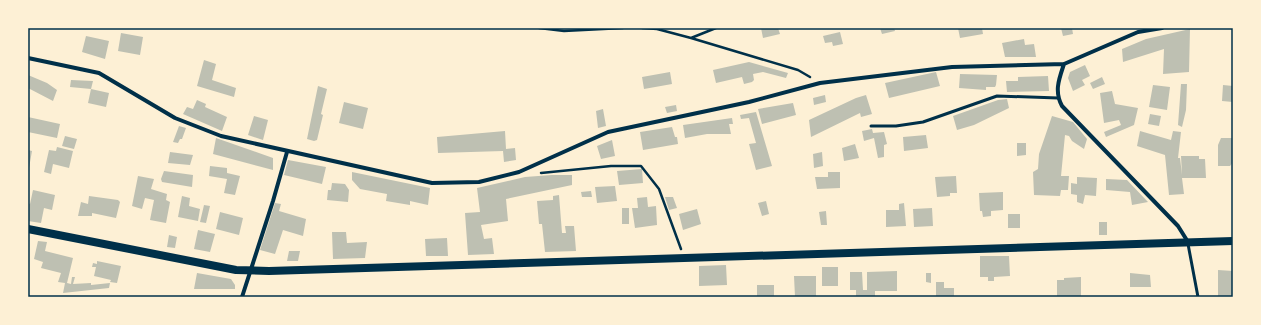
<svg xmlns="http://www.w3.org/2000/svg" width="1261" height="325" font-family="Ubuntu,sans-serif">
  <rect width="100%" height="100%" fill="#fdf0d5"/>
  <!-- building -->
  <path fill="#bec0b2" d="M761 28H778L780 34 763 38Z
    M880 28H894L895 31 882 34Z
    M958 28H982L983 34 960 38Z
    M1061 28H1072L1073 34 1063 36Z
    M1190 29 1189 72 1163 74 1164 49 1123 62 1122 49 1146 39Z
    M840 32 843 44 833 46 832 42 825 43 823 36Z
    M121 33 143 37 140 55 118 51Z
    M86 36 109 41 105 59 82 52Z
    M1024 39 1025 45 1034 44 1036 57H1005L1002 43Z
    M204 60 216 64 212 80 236 88 234 97 197 86Z
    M749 62 788 73 786 78 763 72 753 74 754 80 752 82 744 84 742 77 716 83 713 70Z
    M1085 65 1090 76 1082 80 1085 85 1073 91 1068 78 1070 72Z
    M670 72 672 84 644 89 642 77Z
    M936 72 940 86 889 98 885 83Z
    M960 74 997 75 996 85 995 87H986V90L959 88Z
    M28 75 47 83 57 90 53 101 28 88Z
    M1048 76 1049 91 1007 92 1006 81H1018V77Z
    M1102 77 1105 84 1093 89 1090 83Z
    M71 80 93 81 91 89 70 87Z
    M1181 84H1187L1186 110 1182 127 1178 125Z
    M1153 85 1170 87 1167 110 1149 107Z
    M1223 85 1233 86V102L1222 101Z
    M318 86 327 89 321 114 323 115 317 140 314 141 307 139Z
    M91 89 109 93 106 107 88 103Z
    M1112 91 1115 104 1138 108 1134 125 1106 137 1104 132 1121 125 1119 120 1104 123 1100 93Z
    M825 95 826 102 814 105 813 98Z
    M866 95 872 114 861 117 860 113 811 137 809 120 856 98Z
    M1007 99 1009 108 974 125 957 130 953 116 998 100Z
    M197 100 206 104 205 107 227 117 222 131 183 114 187 107 193 109Z
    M344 102 368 108 363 129 339 123Z
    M793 103 796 115 762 124 758 109Z
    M676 105 677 111 667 113 665 107Z
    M603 109 606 126 598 128 596 111Z
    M756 112 772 166 756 170 749 144 756 143 749 118 741 119 740 115Z
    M1150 114 1161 116 1159 126 1148 124Z
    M254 116 268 120 263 140 248 135Z
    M1052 116 1073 122 1087 139 1084 149 1072 141 1069 136 1065 135 1061 176H1069L1068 190H1061L1060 196 1034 195 1033 172 1038 169 1039 154Z
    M28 117 60 124 57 138 28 132Z
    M732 118 733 124H729L731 134H707L685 138 683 125Z
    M179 126 186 128 182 139H180L178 143 173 142Z
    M672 127 675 137H677L678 144 643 150 640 132Z
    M872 129 873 133 884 132 887 144 884 145V157L878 158 874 138 864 141 862 131Z
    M505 131 506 149 515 148 516 160 504 162 503 151 438 153 437 137Z
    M1140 131 1171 140 1173 131 1181 132 1178 158H1180L1182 175 1181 156H1199V159H1205L1206 178H1182L1184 194 1169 195 1165 155 1137 146Z
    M926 135 928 148 904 151 903 137Z
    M65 136 77 139 74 149 62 146Z
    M216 138 273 158V170L213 154Z
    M1221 138H1233V162L1230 166H1218V145Z
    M612 140 615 156 601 159 597 146Z
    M1017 143H1026V155L1017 156Z
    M855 144 859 158 844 161 842 148Z
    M57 147 73 151 69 168 53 164 51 174 44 172 49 150 56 151Z
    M28 150 32 151 29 168 28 167Z
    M170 152 193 155 190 165 168 163Z
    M822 152 823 166 814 168 813 154Z
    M288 160 326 167 322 184 284 175Z
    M210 166 227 168V173L240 176 235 195 224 193 227 179 209 176Z
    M642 169 643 183 619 185 617 171Z
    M164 171 193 175 192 187 162 182 161 179Z
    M352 172 430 188 428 205 410 201V205L386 201 387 194 360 189 352 180Z
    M828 172H840V188L817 189 815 177H828Z
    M552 175H572V185L506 199 508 221 481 225 484 239 492 238 494 254 468 255 465 213 480 212 477 188 525 177Z
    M138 176 154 179 151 189 167 194 166 200 170 202 166 223 150 220 154 200 145 198 142 209 132 206Z
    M956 176 957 193H950V196L937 197 935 177Z
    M1077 177 1097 178 1096 196 1085 195 1083 204 1077 202V195L1071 194V183L1077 184Z
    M1106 179 1127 180 1148 202 1132 205 1130 192 1106 190Z
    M332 183 345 184 349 190 348 202 327 200 328 190H331Z
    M615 186 617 201 597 203 595 187Z
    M33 190 55 195 52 210 44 208 41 223 28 221V203L30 204Z
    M591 191 592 197H582L581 192Z
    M1003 192V210L991 211V216L983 217 982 211H980L979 193Z
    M559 195 562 233H566L565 226H574L576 251 545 252 542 224H539L537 201 553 200V196Z
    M89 196 118 200 120 202 116 218 92 213V216H78L81 202 88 204Z
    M182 196 190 198 189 206 200 209 198 221 178 217Z
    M647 197 648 207 656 206 657 225 635 228 632 208H638L637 198Z
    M665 197H673L677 208 669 210Z
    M766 201 769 214 762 216 758 203Z
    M275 203 281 204 279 211 306 219 303 236 283 230 275 254 260 250Z
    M904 203 906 226 886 227V210H899V204Z
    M204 205 210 206 206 223 200 222Z
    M622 208H629V224H622Z
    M932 208 933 226 914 227 913 209Z
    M697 209 701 224 683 230 679 214Z
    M826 211 827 225H821L819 212Z
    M220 212 243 218 239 235 216 229Z
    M1008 214H1020V228H1008Z
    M1099 222H1107V235H1099Z
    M198 230 215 234 210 252 194 249Z
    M332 232H346L347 243 367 242 365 258 333 259Z
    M169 235 177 237 175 248 167 247Z
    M447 238 448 256H426L425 239Z
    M38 241 47 242 45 251 73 258 67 283 71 284 72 277H75L73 284 91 283V285L110 283 109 288 63 293 65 283 58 282 61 273 41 268 43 262 34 259Z
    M289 251H300L298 261H287Z
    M980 256H1009L1010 276 994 277V281H988V277H980Z
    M97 261 121 266 117 283 110 282 111 280 94 276 96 267H92L93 263 97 264Z
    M726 265 727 285 699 286V266Z
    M822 267H838V286H822Z
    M1218 270 1233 271V297H1218Z
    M897 271V291H875V297H856V290H850V272H862L863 290H867V272Z
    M197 273 231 279 235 285V289H194Z
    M926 273H931V283L926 282Z
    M1130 273 1150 275 1151 287H1130Z
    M794 276H816V297H795Z
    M1081 277V297H1057V280H1064V278Z
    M936 282H944V288H954V297H936Z
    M757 285H774V297H757Z"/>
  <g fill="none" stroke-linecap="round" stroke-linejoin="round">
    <!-- path -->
    <path stroke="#003049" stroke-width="2.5" d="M539 28 564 31 623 28
      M642 28 657 29 691 38 798 70 810 77
      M691 38 716 28
      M541 173 611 166H641L659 189 681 249"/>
    <!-- service -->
    <path stroke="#003049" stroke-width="3" d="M871 126H896L923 122 997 96 1058 98
      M1188 244 1198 297"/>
    <!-- minor -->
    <path stroke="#003049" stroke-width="4" d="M28 58 99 73 175 118 221 136 432 183 479 182 519 172 608 132 749 102 820 83 952 67 1064 64 1138 32 1162 28
      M1064 64C1059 79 1054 91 1062 106L1178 226 1188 242
      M242 297 273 201 287 152"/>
    <!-- secondary -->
    <path stroke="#003049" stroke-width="8" d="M28 229 236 270 269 271 1233 241"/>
  </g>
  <!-- border -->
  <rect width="1261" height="325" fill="none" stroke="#fdf0d5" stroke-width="58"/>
  <rect x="29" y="29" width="1203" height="267" fill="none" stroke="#003049" stroke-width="1.5"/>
</svg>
